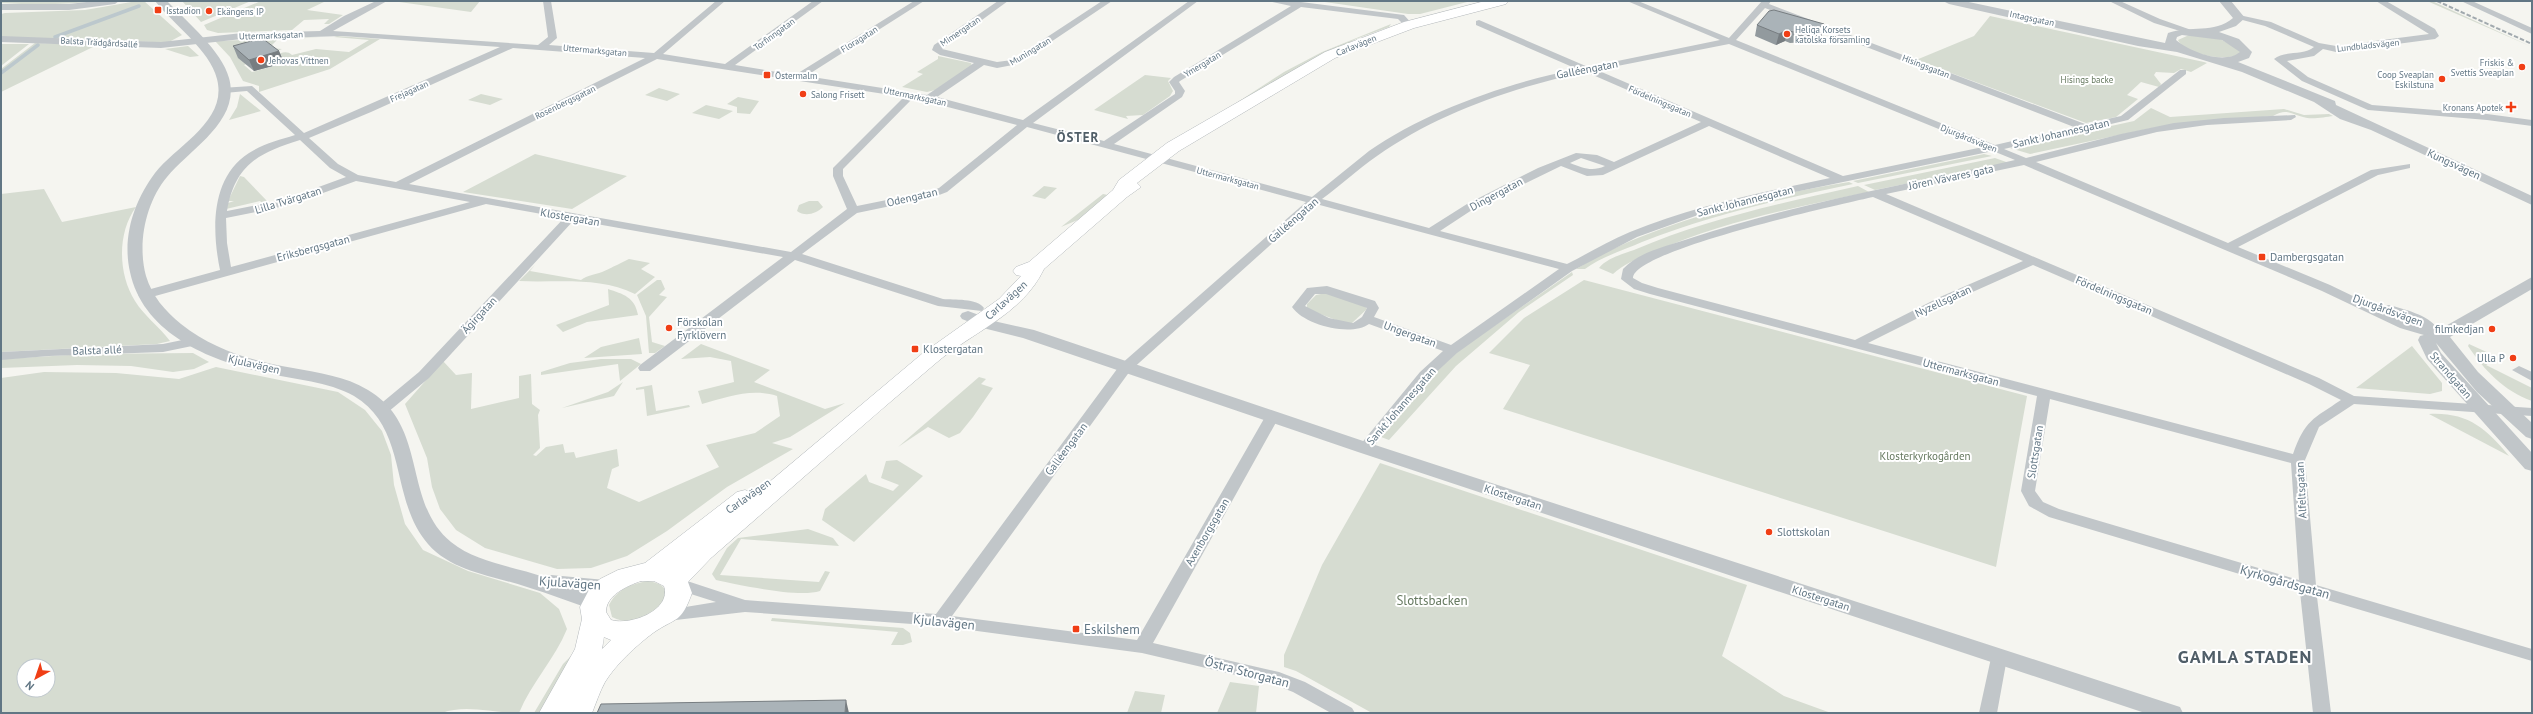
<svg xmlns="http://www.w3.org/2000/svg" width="2533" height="714" font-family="'PT Sans',sans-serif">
  <rect width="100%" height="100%" fill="#f5f5f0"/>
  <!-- green -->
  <path fill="#d6dcd1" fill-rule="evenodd" d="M1 1H97C65 5 34 5 1 3Z
    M137 1H144L182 35 169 42H153L1 37V14L5 13 85 10Z
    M182 1H251L201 22Z
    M261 1H326L307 10 343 15 329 24H324L329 19 304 20 292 30 218 33 207 30 204 25Z
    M392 1H480L471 12Z
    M1318 1H1471L1420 14H1408Z
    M2427 1H2432L2532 47Z
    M1990 16 2204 62 2207 63 2191 72 2181 69 2174 73 2156 72 2154 75 2161 84 2159 87 2141 82 2127 95 2138 99 2116 117 2086 123 1916 60 1974 36Z
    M1391 24 1389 27 1356 39 1207 122 1284 72 1322 52Z
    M2189 35 2220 39 2240 50V53C2229 63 2183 54 2178 40Z
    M337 36 380 39 330 69 259 92V86L243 81 230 57 215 41 321 37 277 40 269 48 282 49 244 65 252 72 284 63 275 55C281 53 287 50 292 55L316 49 349 52 369 40 334 37Z
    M35 43 97 45 1 92V69Z
    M1 44H29L1 66Z
    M188 46 199 56 190 57 165 49Z
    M938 56 971 63 972 66 935 90 927 92 902 87 923 74 917 72 938 59Z
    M1145 75 1171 78 1168 81 1173 91 1170 96 1143 115 1126 116 1128 119 1094 110Z
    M659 88 680 94 667 101 645 95Z
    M240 94 261 111 229 120 237 107Z
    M481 94 503 99 490 105 468 100Z
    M738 97 759 101 750 114 737 113V107L727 104Z
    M706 105 733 111 719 119 692 113Z
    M2151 108 2170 117 2284 109 2304 115 2329 114 2333 116C2325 117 2311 120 2303 117 2291 114 2286 108 2273 116L2152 128 2030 154 2010 148 2134 121Z
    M535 154 627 176 572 209 463 192Z
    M1984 154 1992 156 1858 183 1853 181Z
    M1995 158 2009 163 1875 190 1864 185Z
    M240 176 244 177 268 202 263 204 260 201 226 209 228 203 234 201H228Z
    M1849 182 1853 184C1781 199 1711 215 1642 242 1624 250 1601 257 1585 269H1576C1648 224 1765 195 1849 182Z
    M1044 186 1057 188 1045 199 1032 196Z
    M1858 186 1869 192C1797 207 1724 221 1656 251 1641 257 1625 263 1613 274L1599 268C1607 258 1623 254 1634 250 1706 219 1782 203 1858 186Z
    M44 189 62 222 136 207C117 233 118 274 135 301 144 316 160 327 170 341L157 344 1 352V194Z
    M1103 194 1108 195 1080 219 1061 227Z
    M809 201H818L823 207C816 214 805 217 797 211L799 205Z
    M629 259 650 263 641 269 655 277 635 294C599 276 558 283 519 281L535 265 530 271 581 280C588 275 594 275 602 272 605 271 627 260 629 259Z
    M1572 272 1573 275 1519 312 1456 366 1389 440 1381 437 1432 375 1462 348Z
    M657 280H661L665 289 659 295 667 297 649 317 652 342 665 346 655 353H649L646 316 637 295Z
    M1584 280 2027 396 1996 567 1503 409 1530 365 1489 353 1524 318Z
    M608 289C623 294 635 297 638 315L587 322 563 332 556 325 609 305Z
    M1326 293 1364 305 1367 309 1352 323H1344L1307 309V304L1316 295Z
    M639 338 642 354 584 358 601 347Z
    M701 344 770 370 754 382 825 409 845 403 790 437 772 443 793 449 727 487 667 531 627 556 591 568 557 569 485 548 456 530 440 509 432 487 427 458 405 404 443 361 456 375 472 373 471 409 519 398V376L531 374 532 404 540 410 538 415 540 448 533 455 536 456 546 447 563 444 565 453 574 452 576 458 617 449 619 466 612 469 607 488 639 502 719 467 706 445 755 433 780 416 777 396C751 388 728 397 702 404L698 391 734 382 731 361 710 357 681 359Z
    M2469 344 2493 355 2491 362 2486 365 2532 388V401C2504 391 2484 370 2468 346Z
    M2412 346 2442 383V391L2430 394 2356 388Z
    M193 353 209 362 194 369 173 372 131 366 77 365 1 368V359L87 354Z
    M601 359H631L641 364 620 381 618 364 541 375V372L570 363Z
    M216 367 338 392 365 410 382 431 391 455 394 485 405 524 423 550 468 571 540 593 559 609 567 629C555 659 531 683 519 713 494 713 465 704 442 713H1V378L44 372 116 373 179 379ZM24 666H48V690H24Z
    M979 377 986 379 981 384 993 388 973 417 960 433 949 438 928 427 898 447Z
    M623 382 614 396 562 408 608 392Z
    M652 385 656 411 689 405 690 407 647 416 644 389 636 390V388Z
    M2429 414C2467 412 2486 428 2509 456Z
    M897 460 923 476 854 542 822 520 825 509 866 474 869 482 893 491 899 485 881 478 886 461Z
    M1380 463 1747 585 1722 656 1784 696 1831 713H1372L1296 671 1284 667V655L1322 565Z
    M808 529 833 538 839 546 741 539 720 575 819 582 825 571 830 572 820 591C798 598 740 585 716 580L712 574 727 548 738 538Z
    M648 581C659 583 667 586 667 598 652 614 636 629 612 617L609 605C617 589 631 584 648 581Z
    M772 618 903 628 910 633 912 642 903 645H891L898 632 771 621Z
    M575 652 547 713H534L563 664Z
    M1230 682 1259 686 1256 713H1217Z
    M1135 691 1165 695 1161 713H1127Z"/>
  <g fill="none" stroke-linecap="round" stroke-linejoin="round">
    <!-- stream -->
    <path stroke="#bcc8cd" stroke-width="3.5" d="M55 37 139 6
      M1 73 38 45"/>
    <!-- primary casing -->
    <g stroke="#b4b9bc" stroke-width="1">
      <path id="primary" d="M1485 1H1508L1506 4 1414 28 1335 58 1179 151 1137 183 1141 187 1127 197 1044 269C1022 315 972 332 936 363 860 427 786 493 711 558L688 582 692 593C681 624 676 617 653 633 637 645 616 664 605 682 600 691 596 703 592 713H539L575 649 582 619 580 607 590 588 600 579 618 570 645 563 737 492 745 490 755 494 923 353 999 299 1021 276 1016 275 1013 271 1016 267 1029 262 1113 190 1119 180 1167 143 1325 52 1404 22ZM641 581H654L664 586C672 610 631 626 611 620L606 612C606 595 627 586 641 581ZM604 637 611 640 601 650 602 649Z"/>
    </g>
    <!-- minor -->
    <path fill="#c1c6c9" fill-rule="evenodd" d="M95 1H119L115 4 69 10H1V4H69Z
      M376 1H387L333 31 538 45 548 37 543 1H551L557 38 549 45 654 53 716 1H725L663 54 725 64 813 1H823L735 65 795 75 914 1H924L806 76 927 95 974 63 940 55 932 50 934 45 998 1H1008L942 49 997 62 1012 60 1102 1H1112L1018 64 997 68 984 65 937 97 1023 120 1189 1H1198L1033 123 1104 141 1175 94V91L1169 82 1174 77 1291 6 1268 1H1293L1404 15 1413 25 1412 27H1406L1398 19 1301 7 1180 81 1179 82 1185 91 1182 97 1114 144 1312 197C1331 182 1350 166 1369 151 1426 111 1510 82 1577 69L1476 25V21L1479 20 1588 67 1720 40 1627 1H1638L1729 38 1762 1H1771L1769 4 2085 124 2121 116 2180 70H2186V74L2128 120 2004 149 2026 158 2121 134 2174 123 2224 118 2295 115 2296 117 2291 120 2207 125 2157 132 2036 162 2228 243 2371 170 2410 164V168L2378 175 2238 247 2330 285 2384 311 2385 306 2389 305C2403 309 2429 315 2437 328L2436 330 2446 333 2447 336 2446 339 2441 340 2400 328 2322 291 2024 165 1886 194 2319 378 2354 396 2532 408V416L2354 404 2319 427 2305 460 2316 585 2532 649V661L2317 597 2331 713H2313L2300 592 2049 517 2029 506 2021 491 2037 396 1650 294 1634 289 1621 279 1623 269C1640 251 1668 246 1691 238 1796 203 1906 185 2015 160L1993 151 1761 199 1698 215 1637 237 1572 271 1457 353 1430 378 1370 451H1360L1358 448 1360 445 1420 372 1443 351 1369 324C1351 337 1304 325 1292 307L1307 288 1327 286 1375 301 1379 308 1374 317 1451 345 1559 269 1316 204 1130 371 952 616 1137 640 1265 417 1272 413 1279 417 1153 643 1279 672 1305 682 1352 708 1355 713H1331L1293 692 1270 683 1142 653 940 626 745 612 667 621 661 619 659 615 661 611 716 602 672 588 670 584 672 580 678 578 745 600 936 614 1120 365 1306 202 1027 127 947 192 934 197 857 213 802 254 943 299C954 300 977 298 984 308L982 311 938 306 795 260 650 371H640L638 368 640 365 783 257 574 220 429 378 388 412 383 413 376 409 378 406 419 372 564 218 486 204 148 298 144 299 138 295 140 292 220 270C212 231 210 178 249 153 263 144 279 140 295 135L247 91 224 93 221 92V88L252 86 304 133 500 47 342 36 242 39 161 48 1 42V36L161 42 242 33 320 31 344 16ZM1765 8 2074 127 1995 145 1736 40ZM1729 44 1983 147 1843 176 1597 70ZM513 48 645 58 396 182 358 175 338 164 309 138 371 112ZM657 59 904 97 833 168V176L847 209 791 252 409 184ZM1586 72 1701 122 1614 162 1597 155 1576 153 1538 168 1467 204 1429 228 1322 199C1341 185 1358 169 1377 156 1438 113 1514 87 1586 72ZM913 98 1017 125 939 188 931 191 857 206 843 176V169ZM1709 126 1830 178C1762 192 1694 206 1630 232 1608 241 1587 254 1567 264L1440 231 1475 208 1561 166 1587 176 1603 175ZM300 140 330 168 346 177 283 200 227 211C235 165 258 153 300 140ZM1581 158 1605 166C1592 172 1583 168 1570 163ZM356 181 470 202 231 267 227 243 226 218 290 205ZM1873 197 2023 261 1940 297 1855 340 1658 288 1642 283 1633 278C1633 250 1842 204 1873 197ZM2033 265 2309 384 2341 400C2313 419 2305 420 2293 454L1868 343 1948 303ZM1315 294H1326L1367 308 1362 317 1353 323 1329 318 1305 306ZM2391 314 2419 325 2420 326ZM2050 399 2291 463 2299 580 2059 509 2043 502 2035 491Z
      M2109 1H2120L2160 19 2197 32 2193 35 2154 23Z
      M2376 1H2386L2435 29 2439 36 2435 39 2336 52 2323 49 2314 56 2287 61 2308 77 2372 105 2487 114 2532 120V126L2487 120 2368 110 2302 81 2274 59C2284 50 2303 56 2314 47L2265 26 2235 18 2239 15 2271 22 2319 43 2336 46 2429 34Z
      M2461 1H2472L2532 28V34Z
      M192 338 197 339 198 342 197 345 163 352 49 356 1 360V352L163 344Z
      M2519 366 2532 372V381L2512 370Z
      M1999 652 2005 653 2007 658 1997 713H1979L1991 658 1993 653Z"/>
    <!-- tertiary -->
    <path fill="#c1c6c9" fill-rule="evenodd" d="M155 1H167C187 22 222 51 229 78 241 121 190 149 167 177 146 202 137 243 146 276 152 296 165 311 181 324 214 350 252 361 293 368 319 373 345 376 368 390 429 426 402 502 451 542 477 563 513 566 544 577L551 575 616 581 619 586 616 591 609 593 589 592 602 597 606 602 602 607 595 610C572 603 550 594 527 587 495 576 452 572 428 544 389 499 409 429 354 396 327 381 296 380 267 373 212 362 143 334 130 272 122 237 134 201 155 173 177 145 228 121 217 79 210 50 173 24 155 1Z
      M1943 1H1964L2165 43 2168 33C2190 25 2214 34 2233 18L2219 1H2231L2245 18 2236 26 2219 32 2239 39 2252 52 2249 58 2238 62 2335 101 2336 105 2532 196V205L2371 130 2340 119 2314 102 2242 72 2177 52 2138 46 1949 4ZM2182 35 2222 40 2240 52C2224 65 2190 52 2176 40L2177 37Z
      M2532 277V289L2450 337 2478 372 2532 423V439L2526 437 2477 392 2436 343 2441 353 2532 453V471L2525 469 2427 359 2418 340 2420 336 2435 332Z
      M968 311 998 322 1034 330 1372 444 2180 707 2183 713H2145L1358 452 1023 338 987 329 962 319 960 316 962 313Z"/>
    <!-- primary -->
    <use href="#primary" fill="#fff" fill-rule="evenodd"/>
    <!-- rail -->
    <path stroke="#a1a9ae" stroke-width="2" stroke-dasharray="4.5 2" stroke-linecap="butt" d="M2437 1 2532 44"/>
  </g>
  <!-- wall -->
  <path fill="#929a9e" d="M1757 25 1824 26 1821 37 1807 42 1790 43 1785 41 1776 45 1755 36Z
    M233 46 279 51 284 63 254 71 238 58Z"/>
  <!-- shaded-wall -->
  <path fill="#777d81" d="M1824 26 1821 37 1807 42 1809 31Z
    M1787 30 1785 41 1776 45 1779 34Z
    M279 51 284 63 254 71 249 60Z
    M846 700 849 713H845Z"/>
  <!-- building -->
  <path fill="#aab3b8" stroke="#777d81" d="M1774 10 1824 24V26L1809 31 1793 32 1787 30 1779 34 1757 25 1769 11Z
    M262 38 279 51 249 60 233 46Z
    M846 700 845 713H597L601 704Z"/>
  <!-- markers -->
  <g fill="#f03e15" stroke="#fff" stroke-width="1.5">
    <rect x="154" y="6" width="8" height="8" rx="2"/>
    <circle cx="209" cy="11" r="4"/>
    <circle cx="1787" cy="34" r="4"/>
    <circle cx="261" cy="60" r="4"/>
    <circle cx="2522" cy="67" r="4"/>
    <rect x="763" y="71" width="8" height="8" rx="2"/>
    <circle cx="2442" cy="79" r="4"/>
    <circle cx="803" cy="94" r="4"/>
    <path d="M2509 101h4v4h4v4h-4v4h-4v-4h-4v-4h4z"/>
    <rect x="2258" y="253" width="8" height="8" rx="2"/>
    <circle cx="669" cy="328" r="4"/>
    <circle cx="2492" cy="329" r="4"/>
    <rect x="911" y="345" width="8" height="8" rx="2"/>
    <circle cx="2513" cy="358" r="4"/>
    <circle cx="1769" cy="532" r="4"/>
    <rect x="1072" y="625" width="8" height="8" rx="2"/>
  </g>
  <g text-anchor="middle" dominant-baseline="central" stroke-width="4" stroke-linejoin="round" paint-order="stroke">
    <!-- far-poi labels -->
    <g font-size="9" fill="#617684" stroke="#fff" text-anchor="start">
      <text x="166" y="10">Isstadion</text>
      <text x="217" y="11">Ekängens IP</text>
      <text x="1795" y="29">Heliga Korsets<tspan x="1795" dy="10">katolska församling</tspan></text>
      <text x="269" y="60">Jehovas Vittnen</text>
      <text x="2514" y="62" text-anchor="end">Friskis &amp;<tspan x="2514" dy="10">Svettis Sveaplan</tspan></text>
      <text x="2434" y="74" text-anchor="end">Coop Sveaplan<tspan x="2434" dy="10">Eskilstuna</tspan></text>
      <text x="775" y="75">Östermalm</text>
      <text x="811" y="94">Salong Frisett</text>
      <text x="2503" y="107" text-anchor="end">Kronans Apotek</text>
    </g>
    <!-- far-street labels -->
    <g font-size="9" fill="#617684" stroke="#fff">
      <text transform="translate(2032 18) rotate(12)">Intagsgatan</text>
      <text transform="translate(960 31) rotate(-34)">Mimergatan</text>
      <text transform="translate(774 34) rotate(-36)">Torfinngatan</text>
      <text transform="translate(271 35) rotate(-2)">Uttermarksgatan</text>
      <text transform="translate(859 39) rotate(-32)">Floragatan</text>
      <text transform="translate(99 42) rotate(3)">Balsta Trädgårdsallé</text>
      <text transform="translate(1356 45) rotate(-22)">Carlavägen</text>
      <text transform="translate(2368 45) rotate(-6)">Lundbladsvägen</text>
      <text transform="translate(595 50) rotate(5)">Uttermarksgatan</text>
      <text transform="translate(1030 51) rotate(-31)">Muningatan</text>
      <text transform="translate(1202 64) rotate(-31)">Ymergatan</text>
      <text transform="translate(1926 66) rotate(21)">Hisingsgatan</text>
      <text transform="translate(409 91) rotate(-24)">Frejagatan</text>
      <text transform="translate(915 96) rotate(12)">Uttermarksgatan</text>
      <text transform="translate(1660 101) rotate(23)">Fördelningsgatan</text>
      <text transform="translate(565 102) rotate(-26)">Rosenbergsgatan</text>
      <text transform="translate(1969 138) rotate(22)">Djurgårdsvägen</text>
      <text transform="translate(1228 178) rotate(15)">Uttermarksgatan</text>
    </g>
    <!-- far-park labels -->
    <g font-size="9" fill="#677a61" stroke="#fff">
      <text x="2087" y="79">Hisings backe</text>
    </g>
    <!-- street labels -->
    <g font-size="11" fill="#617684" stroke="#fff">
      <text transform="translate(1587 69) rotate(-11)">Galléengatan</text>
      <text transform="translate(2061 133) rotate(-13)">Sankt Johannesgatan</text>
      <text transform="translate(2454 164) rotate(25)">Kungsvägen</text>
      <text transform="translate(1951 177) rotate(-12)">Jören Vävares gata</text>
      <text transform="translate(1496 194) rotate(-28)">Dingergatan</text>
      <text transform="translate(912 197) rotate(-13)">Odengatan</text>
      <text transform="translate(288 200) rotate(-17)">Lilla Tvärgatan</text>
      <text transform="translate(1745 201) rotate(-14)">Sankt Johannesgatan</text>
      <text transform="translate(570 217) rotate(10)">Klostergatan</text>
      <text transform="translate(1293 220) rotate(-41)">Galléengatan</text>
      <text transform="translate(313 248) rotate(-15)">Eriksbergsgatan</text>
      <text transform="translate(2114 295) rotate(23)">Fördelningsgatan</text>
      <text transform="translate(1006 300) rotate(-42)">Carlavägen</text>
      <text transform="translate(1943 301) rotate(-25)">Nyzellsgatan</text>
      <text transform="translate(2388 310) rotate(20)">Djurgårdsvägen</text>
      <text transform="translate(479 315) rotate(-47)">Ägirgatan</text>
      <text transform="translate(1410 334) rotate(20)">Ungergatan</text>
      <text transform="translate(97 350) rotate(-2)">Balsta allé</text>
      <text transform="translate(254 364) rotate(13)">Kjulavägen</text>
      <text transform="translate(1961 372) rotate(15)">Uttermarksgatan</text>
      <text transform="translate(2451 375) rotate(49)">Strandgatan</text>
      <text transform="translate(1401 406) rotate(-49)">Sankt Johannesgatan</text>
      <text transform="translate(1066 449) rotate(-53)">Galléengatan</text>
      <text transform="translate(2035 452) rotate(-81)">Slottsgatan</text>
      <text transform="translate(2301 490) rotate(-93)">Alfeltsgatan</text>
      <text transform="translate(748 496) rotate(-35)">Carlavägen</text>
      <text transform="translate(1513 497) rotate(18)">Klostergatan</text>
      <text transform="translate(1207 532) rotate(-60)">Axenborgsgatan</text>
      <text transform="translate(1821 598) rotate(18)">Klostergatan</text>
    </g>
    <!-- poi labels -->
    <g font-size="11" fill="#617684" stroke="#fff" text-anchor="start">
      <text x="2270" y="257">Dambergsgatan</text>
      <text x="677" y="322">Förskolan<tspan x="677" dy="13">Fyrklövern</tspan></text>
      <text x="2484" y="329" text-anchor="end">filmkedjan</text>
      <text x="923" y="349">Klostergatan</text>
      <text x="2505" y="358" text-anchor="end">Ulla P</text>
      <text x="1777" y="532">Slottskolan</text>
    </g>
    <!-- park labels -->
    <g font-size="11" fill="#677a61" stroke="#fff">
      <text x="1925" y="456">Klosterkyrkogården</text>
    </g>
    <!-- far-district labels -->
    <g font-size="13" font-weight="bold" letter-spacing="1" fill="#505e68" stroke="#fff">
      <text x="1078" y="137">ÖSTER</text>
    </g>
    <!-- near-street labels -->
    <g font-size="13" fill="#617684" stroke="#fff">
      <text transform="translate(2285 582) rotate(16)">Kyrkogårdsgatan</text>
      <text transform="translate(570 583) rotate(4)">Kjulavägen</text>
      <text transform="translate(944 622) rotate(6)">Kjulavägen</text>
      <text transform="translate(1247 672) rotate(15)">Östra Storgatan</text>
    </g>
    <!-- near-park labels -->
    <g font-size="13" fill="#677a61" stroke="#fff">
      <text x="1432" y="600">Slottsbacken</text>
    </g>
    <!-- near-poi labels -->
    <g font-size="13" fill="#617684" stroke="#fff" text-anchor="start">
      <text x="1084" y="629">Eskilshem</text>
    </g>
    <!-- near-district labels -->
    <g font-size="18" font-weight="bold" letter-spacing="1" fill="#505e68" stroke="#fff">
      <text x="2245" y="656">GAMLA STADEN</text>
    </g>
  </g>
  <!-- border -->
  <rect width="2533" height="714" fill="none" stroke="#617684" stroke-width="4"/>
  <!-- north arrow -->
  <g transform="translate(36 678) rotate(220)"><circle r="19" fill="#ffffff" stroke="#c0c8ce"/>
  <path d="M0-3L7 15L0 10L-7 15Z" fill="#f03e15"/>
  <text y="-6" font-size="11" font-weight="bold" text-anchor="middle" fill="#617684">N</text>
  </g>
</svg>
